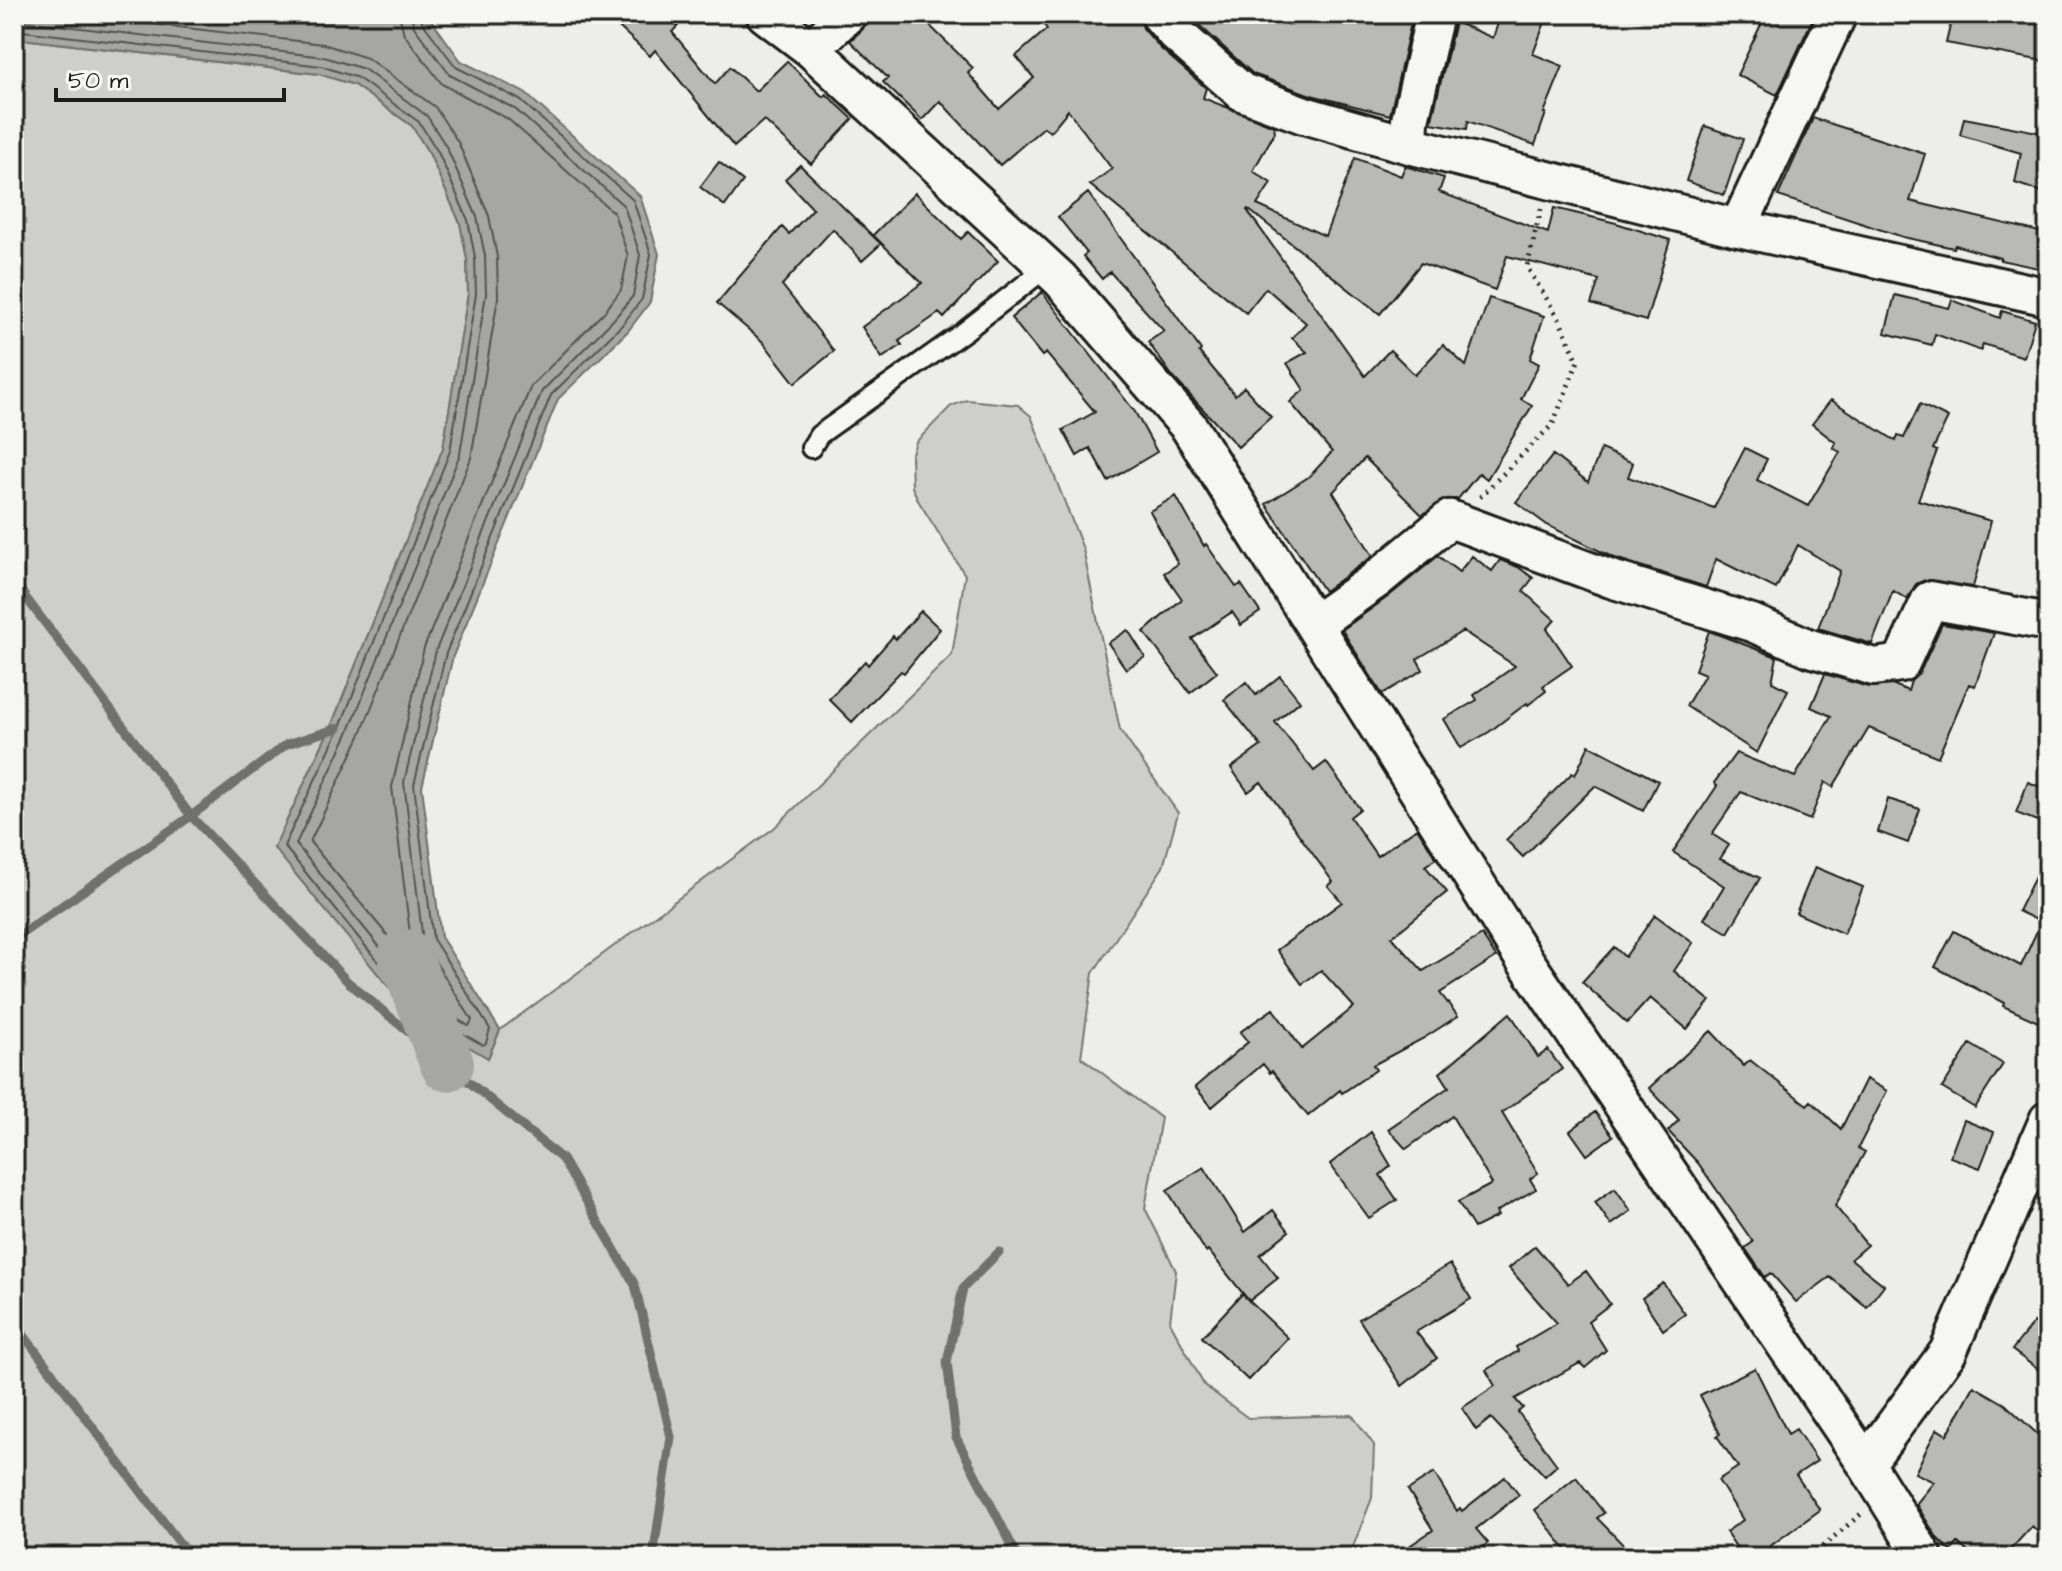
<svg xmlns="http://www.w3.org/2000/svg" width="2062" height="1571" font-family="'Architects Daughter',sans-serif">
  <rect width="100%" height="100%" fill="#edede9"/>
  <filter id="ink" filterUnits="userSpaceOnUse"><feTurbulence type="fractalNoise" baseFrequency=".0125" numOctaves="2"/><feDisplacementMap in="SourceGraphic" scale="16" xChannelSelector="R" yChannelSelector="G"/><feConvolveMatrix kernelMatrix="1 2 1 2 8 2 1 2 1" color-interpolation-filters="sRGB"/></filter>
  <g filter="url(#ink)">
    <!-- green -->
    <path fill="#cececb" stroke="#757574" stroke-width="2" d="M14 38 319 74 354 85 412 126 430 155 460 223 467 259 468 294 443 448 332 724 274 848 488 1058 500 1030 774 828 952 655 965 575 919 502 912 487 911 456 916 442 951 406 967 400 1018 405 1031 416 1083 549 1120 730 1178 813 1163 867 1093 973 1081 1057 1161 1118 1145 1208 1176 1271 1170 1322 1204 1385 1248 1418 1352 1415 1374 1445 1372 1498 1349 1557H14Z"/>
    <!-- water -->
    <path fill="#a6a6a3" stroke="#6f6f6d" stroke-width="2" d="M14 14H427L461 61 525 93 640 196 659 254 650 302 628 331 558 399 453 656 422 787 441 937 500 1030 488 1058 410 1013 274 848 332 724 443 448 468 294 467 259 460 223 430 155 412 126 354 85 319 74 14 38Z"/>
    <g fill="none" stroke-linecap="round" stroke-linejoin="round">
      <!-- shore -->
      <path stroke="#535352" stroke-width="2" d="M67 14 323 44 367 58 435 107 458 142 489 216 497 257 498 298 471 458 360 736 310 842 431 988 434 983 411 942 392 787 424 648 531 386 605 311 621 290 628 256 614 213 508 119 442 84 404 34 399 14
        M14 20 324 57 364 69 427 116 447 148 477 217 485 256 486 294 460 454 349 731 296 844 422 999 469 1026 472 1020 423 942 404 782 436 650 542 391 614 319 633 296 640 255 624 206 515 109 450 75 414 27 411 14
        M14 30 321 66 358 78 419 122 438 152 468 220 475 258 476 294 450 451 340 727 284 846 415 1007 483 1045 486 1043 490 1029 433 939 414 785 446 653 551 395 622 325 642 299 651 254 633 200 520 100 456 67 422 22 421 14"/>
      <!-- stream -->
      <path stroke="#6f6f6d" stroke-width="9" d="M14 582 191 816 348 982 562 1159 635 1285 671 1437 653 1557
        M14 939 191 816 287 744 338 728
        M999 1252 963 1288 947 1362 956 1437 1018 1557
        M14 1322 190 1557"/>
      <!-- river -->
      <path stroke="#a6a6a3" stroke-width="54" d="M405 956 447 1064"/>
    </g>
    <!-- building -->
    <path fill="#b9b9b6" stroke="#1c1c1c" stroke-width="2" d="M605 14H689L672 32 715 84 730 67 756 91 787 61 823 97 826 94 853 119 811 164 764 120 734 147 655 50 650 56Z
      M870 14H918L973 68 968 73 999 109 1034 78 1016 56 1047 29 1036 14H1139L1143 28 1160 48 1206 88 1203 98 1274 126 1275 132 1253 171 1271 183 1257 205 1325 236 1355 158 1401 176 1405 166 1444 178 1439 192 1548 233 1554 208 1616 223 1670 240 1646 321 1591 304 1599 280 1507 256 1495 290 1421 263 1380 314 1248 209 1247 210 1365 376 1390 350 1415 375 1443 345 1466 366 1489 298 1544 316 1530 359 1539 364 1521 399 1532 406 1487 479 1479 473 1458 499H1446L1422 515 1365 458 1333 492 1373 556 1324 591 1266 504 1310 476 1332 452 1290 402 1304 390 1287 363 1307 352 1292 338 1306 323 1266 288 1246 313 1090 185 1112 169 1068 110 1050 132 1044 127 1000 165 940 101 922 120 883 82 888 78 850 41 863 29Z
      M1187 14H1413L1390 115 1311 95 1253 74Z
      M1501 14H1548L1533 54 1563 66 1544 113H1546L1535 145 1468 121 1467 129 1431 123 1455 22 1493 38Z
      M1766 14H1815L1777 95 1737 75Z
      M1953 14H2012L2048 19V62L1946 43Z
      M1813 118 1925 154 1910 201 2048 234V270L2000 260V258L1955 245 1954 248 1903 237 1778 196Z
      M1964 118 2048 134V194L2015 183 2021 153 1960 135Z
      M1705 126 1743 139 1724 195 1686 181Z
      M719 162 743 181 725 206 700 187Z
      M800 165 881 244 862 261 833 229 782 285 834 351 795 383 763 342 717 303 782 227 789 234 813 209 785 179Z
      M915 193 961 239 968 232 998 261 944 318 939 313 899 341 902 345 882 358 862 327 922 283 873 235Z
      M1088 193 1201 350 1199 352 1235 395 1244 387 1271 417 1238 447 1173 377 1148 342 1164 331 1110 272 1102 279 1083 256 1087 253 1058 217Z
      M1042 292 1135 412 1157 452 1108 481 1090 448 1077 456 1063 430 1095 412 1046 353 1042 356 1011 318Z
      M1895 295 1949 308 1952 300 2000 318 2002 311 2035 321 2024 357 1983 344 1981 351 1935 334 1932 345 1885 333Z
      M1831 400 1896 441 1898 436 1904 438 1920 404 1948 418 1933 449 1937 451 1918 500 1991 521 1973 587 1925 580 1916 584 1907 599 1893 591 1872 644 1818 628 1840 571 1798 545 1776 589 1716 559 1706 587 1612 557 1547 525 1516 502 1553 455 1588 482 1601 449 1633 463 1628 477 1714 508 1745 448 1767 459 1757 480 1808 506 1840 452 1833 448 1836 443 1812 424Z
      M1176 496 1204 546 1206 544 1236 587 1241 584 1260 612 1241 625 1232 612 1192 639 1217 672 1190 693 1144 632 1182 599 1164 573 1178 564 1150 511Z
      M1438 556 1459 572 1472 556 1492 571 1500 560 1518 567 1533 578 1523 591 1555 620 1547 629 1572 666 1543 686 1546 691 1528 705 1527 703 1489 732 1461 748 1444 719 1477 700 1474 695 1515 666 1463 631 1417 659 1423 670 1382 694 1342 630 1389 596Z
      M921 611 940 629 904 673 901 671 852 722 829 699 865 661 868 665 893 636 896 639Z
      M1942 624 1994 633 1975 686 1969 684 1938 757 1869 728 1833 787 1825 782 1810 820 1741 792 1712 834 1729 845 1720 859 1760 878 1728 933 1704 919 1724 886 1673 852 1717 786 1714 783 1736 753 1795 777 1831 716 1811 707 1825 674 1868 687 1894 685 1908 691 1911 681 1920 672Z
      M1128 630 1145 657 1126 669 1108 643Z
      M1709 631 1777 657 1772 682 1788 690 1757 753 1686 706 1705 674 1695 670Z
      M1280 676 1300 701 1275 722 1314 771 1326 762 1360 809 1350 817 1377 856 1417 828 1436 858 1425 866 1447 892 1392 937 1423 971 1482 935 1496 957 1440 993 1458 1016 1424 1038 1373 1065 1376 1070 1342 1093 1340 1090 1308 1116 1272 1071 1270 1073 1263 1064 1212 1107 1195 1087 1248 1042 1240 1032 1273 1009 1302 1049 1354 1007 1321 970 1302 984 1277 950 1342 902 1328 886 1333 882 1261 782 1248 792 1231 768 1261 746 1224 700 1246 682 1256 695Z
      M1589 745 1658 781 1643 811 1595 786 1523 857 1506 840 1572 773 1575 775Z
      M2028 782 2048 790V825L2016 813Z
      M1888 799 1920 809 1908 843 1878 832Z
      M2048 851V1000L2038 1022 2003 1006 2004 1003 1935 967 1954 931 2021 966 2041 922 2018 911Z
      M1815 867 1863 887 1844 934 1796 913Z
      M1655 915 1693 943 1674 971 1710 1001 1687 1029 1650 998 1627 1023 1582 982 1614 947 1625 957Z
      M1510 1013 1538 1057 1548 1050 1562 1069 1502 1113 1538 1173 1530 1179 1536 1189 1496 1212 1498 1216 1474 1228 1458 1202 1492 1184 1452 1116 1406 1149 1388 1129 1449 1087 1440 1073Z
      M1711 1031 1744 1066 1750 1060 1807 1105 1811 1101 1841 1129 1866 1079 1887 1091 1858 1148 1865 1152 1835 1206 1867 1245 1851 1259 1884 1285 1867 1307 1830 1277 1796 1302 1771 1273 1765 1277 1745 1248 1753 1242 1698 1163 1668 1131 1679 1120 1649 1088Z
      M1970 1044 2003 1064 1975 1108 1942 1088Z
      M1595 1112 1613 1136 1587 1155 1570 1131Z
      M1964 1120 1994 1132 1980 1168 1950 1157Z
      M1371 1132 1391 1166 1380 1175 1397 1200 1369 1218 1330 1164Z
      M1204 1167 1245 1232 1273 1210 1289 1231 1260 1255 1278 1278 1249 1301 1208 1250 1206 1252 1167 1190Z
      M1615 1188 1631 1211 1611 1225 1595 1202Z
      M1535 1246 1568 1284 1586 1271 1610 1304 1588 1321 1606 1350 1585 1368 1580 1363 1515 1399 1523 1408 1518 1412 1557 1465 1545 1476 1491 1418 1476 1430 1462 1408 1495 1386 1486 1370 1518 1351 1516 1347 1557 1323 1509 1268Z
      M1450 1264 1471 1299 1416 1332 1437 1358 1402 1386 1359 1319Z
      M1663 1283 1685 1314 1663 1330 1642 1298Z
      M1242 1294 1288 1338 1248 1380 1202 1337Z
      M2034 1322 2048 1333V1377L2012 1350Z
      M1755 1368 1788 1434 1796 1429 1817 1461 1796 1475 1820 1510 1755 1557H1743L1726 1532 1743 1520 1718 1480 1738 1467 1717 1436 1720 1434 1700 1395Z
      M1974 1386 2005 1404 2048 1444V1542L2032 1526 2004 1557H1973L1958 1543 1951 1551 1938 1539 1916 1504 1934 1482 1915 1473 1928 1446 1937 1429 1947 1435Z
      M1434 1473 1457 1511 1460 1508 1462 1511 1505 1477 1519 1495 1476 1529 1488 1543 1471 1557H1393L1433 1530 1408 1490Z
      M1576 1477 1604 1513 1597 1518 1635 1557H1572L1535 1510Z"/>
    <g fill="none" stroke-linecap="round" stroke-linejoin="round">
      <!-- lane casing -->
      <g stroke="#1c1c1c" stroke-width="24">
        <path id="lane" d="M811 448 819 435 965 331 1047 267"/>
      </g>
      <!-- street casing -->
      <g stroke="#1c1c1c" stroke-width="42">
        <path id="street" d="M765 14 811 49 1060 279 1189 427 1522 956 1866 1464 1924 1557
          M1159 14 1176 34 1242 92 1304 115 1409 145 1738 228 2048 297
          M811 49 848 14
          M1409 145 1410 120 1435 14
          M1738 228 1838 14
          M1314 624 1376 580 1450 519 1611 579 1752 623 1810 648 1874 667 1901 663 1930 600 2048 622
          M1866 1464 1948 1352 2048 1120"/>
      </g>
      <!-- path -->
      <path stroke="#1c1c1c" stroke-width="5" stroke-dasharray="2 6" stroke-linecap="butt" d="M1480 497 1553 424 1578 361 1559 319 1527 267 1541 209
        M1810 1557 1861 1514"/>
      <!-- lane -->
      <use href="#lane" stroke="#f6f6f2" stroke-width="18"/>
      <!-- street -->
      <use href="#street" stroke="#f6f6f2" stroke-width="36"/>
    </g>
  </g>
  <!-- margin -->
  <rect width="2062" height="1571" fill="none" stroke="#f6f6f2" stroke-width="48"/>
  <rect x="24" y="24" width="2014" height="1523" fill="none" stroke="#1c1c1c" stroke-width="3" filter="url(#ink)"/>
  <!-- scale -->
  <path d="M56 88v12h228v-12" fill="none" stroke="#1c1c1c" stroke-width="4"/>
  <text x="68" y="88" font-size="24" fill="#1c1c1c" stroke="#f6f6f2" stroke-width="6" paint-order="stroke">50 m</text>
</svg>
